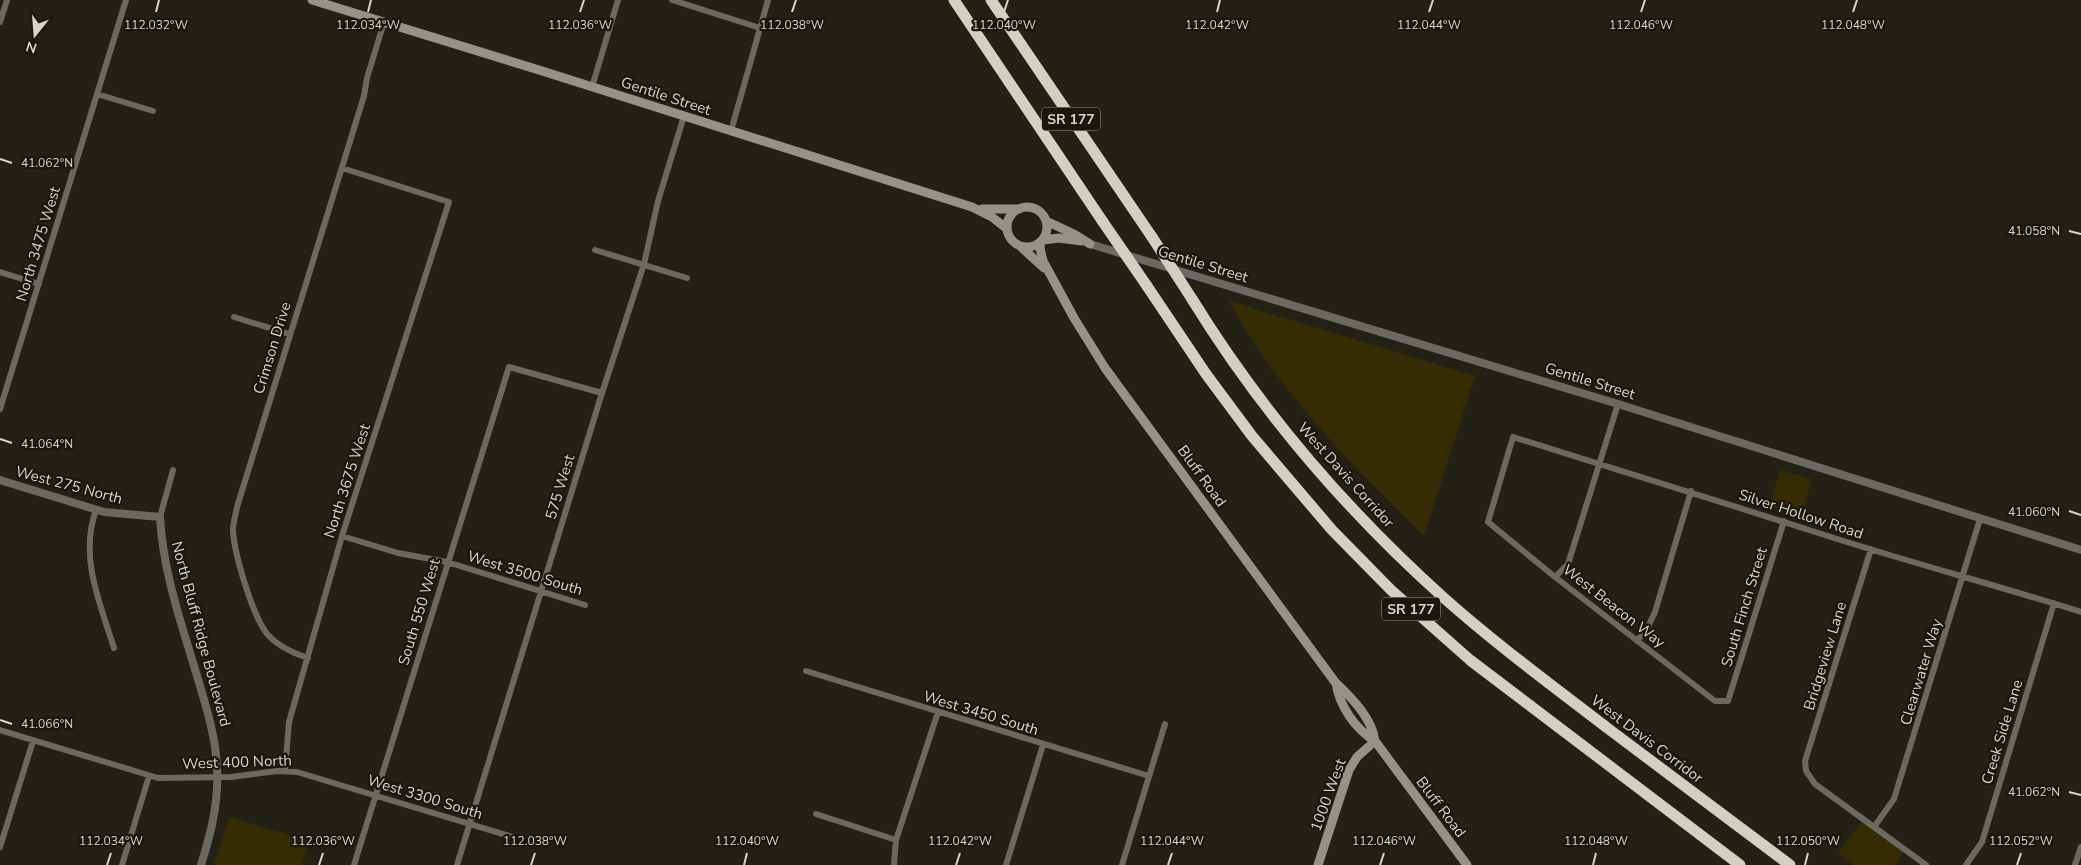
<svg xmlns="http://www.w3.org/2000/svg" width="2081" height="865" font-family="'Nunito Sans',sans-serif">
  <rect width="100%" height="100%" fill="#232116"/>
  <!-- green -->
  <path fill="#362c03" d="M1229 301 1475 376 1424 536C1354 467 1276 389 1229 301Z
    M1780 470 1811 479 1802 516 1770 506Z
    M229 817 309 841 302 865H214Z
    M1862 821 1904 852 1895 865H1853L1838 853Z"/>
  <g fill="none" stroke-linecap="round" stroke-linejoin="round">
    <!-- minor -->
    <path stroke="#6a6963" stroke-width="6" d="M672 0 760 28
      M0 22 7 0
      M592 87 618 0
      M97 94 153 111
      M731 131 768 0
      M595 250 687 278
      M0 272 39 284
      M234 317 289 334
      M0 409 126 0
      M96 510C79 557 100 603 114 648
      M160 517 173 470
      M1784 521 1728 701H1715L1555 577 1488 522 1513 437C1621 470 1727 504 1834 538 1916 564 1999 586 2081 612
      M342 536 398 553 447 562 585 605
      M1871 549 1805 761 1806 771 1815 784 1926 865
      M1555 577 1568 564 1618 404
      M1637 641 1648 627 1655 612 1691 491
      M308 658C293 653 279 647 268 635 253 618 234 553 233 530 233 522 236 514 237 507L364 96 367 78 384 22
      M806 671 1149 776
      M0 730 158 778 231 777 277 771 297 772 513 837
      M285 770 289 722 342 536 449 202 342 168
      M816 814 896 840
      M1874 827 1894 799 1897 789 1980 519
      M0 847 33 741
      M122 865 149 776
      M354 865 509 367 602 393
      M457 865 602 393 644 264 658 201 684 116
      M894 865 896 840 938 712
      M1006 865 1043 745
      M1122 865 1165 724
      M1966 865 1982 842 2054 603
      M2075 865 2081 847"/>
    <!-- tertiary -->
    <path stroke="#6a6963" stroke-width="8" d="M1090 244 1618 404 2081 550
      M0 480 104 512 160 517C163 575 184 631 200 686 208 713 216 740 217 768 219 802 211 833 201 865"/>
    <!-- secondary -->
    <path stroke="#949289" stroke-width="9" d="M312 0 539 70 972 207 992 217 1006 228
      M1007 227a20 20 0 1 1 40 0a20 20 0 1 1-40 0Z
      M982 209H1019
      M1046 221 1074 234 1090 244
      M1043 240 1059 238 1082 241
      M1041 241 1040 248 1043 261 1074 318 1105 368 1335 682C1351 697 1372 718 1375 741
      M1021 247 1044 268
      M1336 683C1339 705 1355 729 1375 741L1467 865
      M1318 865 1349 770 1357 757 1375 741"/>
    <!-- motorway -->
    <path stroke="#d3cfc2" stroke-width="11" d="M954 0 1103 222
      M991 0 1152 237
      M1147 286 1206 374 1252 436 1332 530 1391 590 1470 660 1740 865
      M1192 299C1261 411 1347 511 1444 598 1497 645 1554 687 1610 730 1670 775 1730 820 1790 865"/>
    <!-- motorway-bridge -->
    <path stroke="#d3cfc2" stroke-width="11" d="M1103 222 1147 286
      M1152 237 1192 299"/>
  </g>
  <!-- ticks -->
  <path fill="none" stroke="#d7d5ce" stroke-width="2" d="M156 12 159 0M368 12 371 0M580 12 584 0M792 12 796 0M1004 12 1008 0M1217 12 1220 0M1429 12 1433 0M1641 12 1645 0M1853 12 1857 0M0 159 12 163M2069 231 2081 234M0 439 12 443M2069 511 2081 515M0 720 12 724M2069 792 2081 795M107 865 111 853M319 865 323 853M531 865 535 853M744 865 747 853M956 865 960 853M1168 865 1172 853M1380 865 1384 853M1593 865 1596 853M1805 865 1808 853M2017 865 2021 853"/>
  <g text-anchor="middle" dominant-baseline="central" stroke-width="4.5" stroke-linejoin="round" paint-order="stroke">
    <!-- shield labels -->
    <g fill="#1a170d" stroke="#9e9c94" stroke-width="1">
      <rect x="1042" y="107.5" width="58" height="23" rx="4"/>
      <rect x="1382" y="597.5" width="58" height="23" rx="4"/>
    </g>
    <g font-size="14" font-weight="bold" fill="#d7d5ce">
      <text x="1071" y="119">SR 177</text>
      <text x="1411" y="609">SR 177</text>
    </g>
    <!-- street labels -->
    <g font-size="15" fill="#d7d5ce" stroke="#1a170d">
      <text transform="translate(666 96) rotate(18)">Gentile Street</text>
      <text transform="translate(38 244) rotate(-73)">North 3475 West</text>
      <text transform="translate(1203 264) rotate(17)">Gentile Street</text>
      <text transform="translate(272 348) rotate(-73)">Crimson Drive</text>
      <text transform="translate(1590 381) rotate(17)">Gentile Street</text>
      <text transform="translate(1346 475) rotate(48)">West Davis Corridor</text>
      <text transform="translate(1202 476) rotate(54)">Bluff Road</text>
      <text transform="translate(347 481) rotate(-72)">North 3675 West</text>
      <text transform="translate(69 485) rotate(15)">West 275 North</text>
      <text transform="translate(560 487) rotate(-73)">575 West</text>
      <text transform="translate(1801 514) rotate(18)">Silver Hollow Road</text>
      <text transform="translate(525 573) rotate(17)">West 3500 South</text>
      <text transform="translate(1614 606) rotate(38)">West Beacon Way</text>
      <text transform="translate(1744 607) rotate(-73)">South Finch Street</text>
      <text transform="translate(419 612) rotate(-73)">South 550 West</text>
      <text transform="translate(201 634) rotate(75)">North Bluff Ridge Boulevard</text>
      <text transform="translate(1825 656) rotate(-73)">Bridgeview Lane</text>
      <text transform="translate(1921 672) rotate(-73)">Clearwater Way</text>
      <text transform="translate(981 713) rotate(17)">West 3450 South</text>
      <text transform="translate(2002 732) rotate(-73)">Creek Side Lane</text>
      <text transform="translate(1647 739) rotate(37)">West Davis Corridor</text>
      <text transform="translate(237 762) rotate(-2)">West 400 North</text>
      <text transform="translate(1328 795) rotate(-70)">1000 West</text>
      <text transform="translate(425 797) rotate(17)">West 3300 South</text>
      <text transform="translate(1441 807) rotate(53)">Bluff Road</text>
    </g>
  </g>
  <g font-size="12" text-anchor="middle" fill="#d7d5ce" stroke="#1a170d" stroke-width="4.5" stroke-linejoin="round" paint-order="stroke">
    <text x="156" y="29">112.032°W</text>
    <text x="368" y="29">112.034°W</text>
    <text x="580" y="29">112.036°W</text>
    <text x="792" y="29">112.038°W</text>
    <text x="1004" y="29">112.040°W</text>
    <text x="1217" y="29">112.042°W</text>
    <text x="1429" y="29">112.044°W</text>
    <text x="1641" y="29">112.046°W</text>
    <text x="1853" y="29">112.048°W</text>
    <text x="47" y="167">41.062°N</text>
    <text x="2034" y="235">41.058°N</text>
    <text x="47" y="448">41.064°N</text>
    <text x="2034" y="516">41.060°N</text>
    <text x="47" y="728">41.066°N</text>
    <text x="2034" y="796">41.062°N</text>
    <text x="111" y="845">112.034°W</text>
    <text x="323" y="845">112.036°W</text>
    <text x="535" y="845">112.038°W</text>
    <text x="747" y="845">112.040°W</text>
    <text x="960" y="845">112.042°W</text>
    <text x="1172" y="845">112.044°W</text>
    <text x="1384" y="845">112.046°W</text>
    <text x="1596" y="845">112.048°W</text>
    <text x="1808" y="845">112.050°W</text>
    <text x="2021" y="845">112.052°W</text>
  </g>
  <!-- north arrow -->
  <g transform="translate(35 35) rotate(197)" stroke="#1a170d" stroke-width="4" paint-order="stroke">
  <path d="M0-4L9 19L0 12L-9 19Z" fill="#d7d5ce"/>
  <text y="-8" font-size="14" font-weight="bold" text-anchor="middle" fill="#d7d5ce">N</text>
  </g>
</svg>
